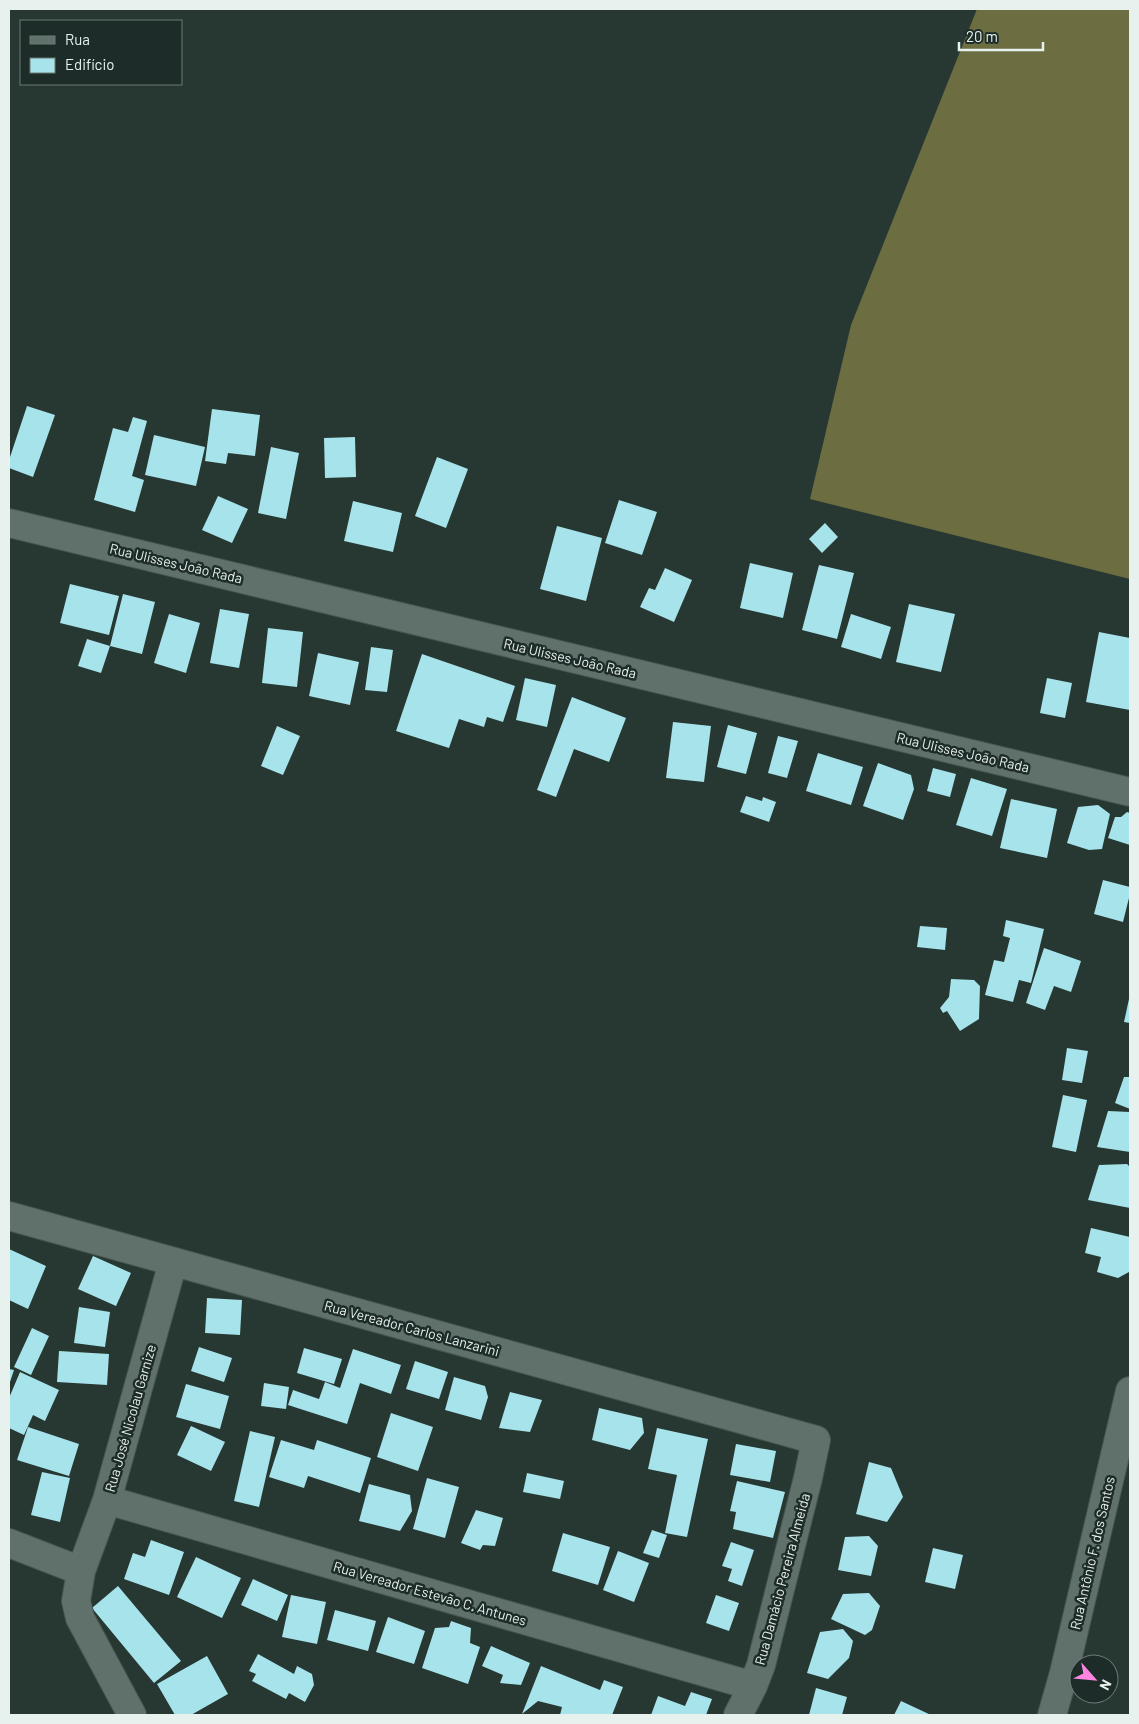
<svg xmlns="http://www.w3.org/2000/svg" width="1139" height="1724" font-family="Barlow,sans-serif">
  <rect width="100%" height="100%" fill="#273732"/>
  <!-- forest -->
  <path fill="#6d6d42" d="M977 9H1130V579L810 499 851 325Z"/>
  <!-- building -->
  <path fill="#a7e3eb" d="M27 406 55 415 33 477 9 468V460Z
    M212 409 260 415 255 456 228 453 226 464 205 461Z
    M133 417 147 421 132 476 144 480 135 512 94 500 113 428 128 432Z
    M154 435 205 447 196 486 145 475Z
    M355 437 356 477 325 478 324 438Z
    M271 447 299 453 286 519 258 513Z
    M437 457 468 469 446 528 415 516Z
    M218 496 248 509 232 543 202 530Z
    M619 500 657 512 642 555 605 543Z
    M353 501 402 513 393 552 344 541Z
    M825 523 838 537 822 553 809 539Z
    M557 526 602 538 586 601 540 589Z
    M750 563 793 573 783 618 740 608Z
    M819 565 854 573 837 639 802 630Z
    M665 568 692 580 674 622 640 607 649 588 655 590Z
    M70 584 119 596 109 635 60 623Z
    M123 594 155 602 142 654 110 646Z
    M909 604 955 614 941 672 896 662Z
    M220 609 249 614 239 668 210 663Z
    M169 614 200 623 186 673 154 663Z
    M851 614 891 627 881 659 841 647Z
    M268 628 303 632 297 687 262 683Z
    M1099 632 1130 638 1129 672H1130V710L1086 702Z
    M87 639 110 646 101 673 78 666Z
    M371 647 393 650 387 692 365 690Z
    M318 653 359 662 350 705 309 696Z
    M422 654 515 686 503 722 487 717 484 727 459 719 449 748 396 731Z
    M525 678 556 685 547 727 516 720Z
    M1047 678 1072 683 1065 718 1040 713Z
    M572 697 626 718 609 762 574 749 556 797 537 790Z
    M673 722 711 726 704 782 666 778Z
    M728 725 757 733 746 774 717 767Z
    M277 726 300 736 283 775 261 766Z
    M778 736 798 741 787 778 768 773Z
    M818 753 863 767 851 805 806 791Z
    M878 763 911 775 914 789 903 820 863 806Z
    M933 768 956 774 950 797 927 791Z
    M971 778 1007 789 992 836 956 825Z
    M746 796 762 801 763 797 776 802 769 822 740 812Z
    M1011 799 1057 809 1047 858 1000 848Z
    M1098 805 1110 814 1102 849 1089 850 1067 843 1078 807Z
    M1127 812 1130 813V845L1108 838 1115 817H1121Z
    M1103 880 1130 887V894L1123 922 1094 914Z
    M1006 920 1044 929 1031 983 1019 980 1013 1002 985 995 994 960 1004 962 1010 938 1003 936Z
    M920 926 947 928 945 950 917 947Z
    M1044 948 1081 961 1071 992 1054 986 1045 1010 1026 1003Z
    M951 979 974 980 980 986 979 1019 960 1031 947 1011 943 1013 940 1008 949 997Z
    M1129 999 1130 1000V1023L1124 1022Z
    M1067 1048 1088 1051 1082 1083 1062 1080Z
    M1124 1077H1130V1109L1115 1103Z
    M1063 1095 1087 1100 1076 1152 1052 1147Z
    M1108 1111 1130 1112V1152L1097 1147Z
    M1127 1164 1130 1167V1208L1088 1200 1099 1165Z
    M1091 1228 1130 1237 1129 1272 1118 1278 1097 1272 1101 1257 1085 1253Z
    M9 1249 46 1266 28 1309 9 1300Z
    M93 1256 131 1273 116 1306 78 1289Z
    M207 1298 242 1300 240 1335 205 1333Z
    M79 1307 110 1312 105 1347 74 1343Z
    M32 1328 49 1336 31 1375 14 1367Z
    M199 1347 232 1358 224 1382 191 1371Z
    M304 1348 342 1359 334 1384 297 1373Z
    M353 1349 401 1365 391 1394 360 1383 347 1424 288 1405 293 1390 319 1399 325 1382 340 1388Z
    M59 1351 109 1354 107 1385 57 1382Z
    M415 1361 448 1372 439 1399 406 1389Z
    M9 1369 14 1370 9 1385Z
    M20 1372 59 1390 45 1421 33 1415 24 1435 9 1428V1398Z
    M454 1377 485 1386 488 1397 481 1420 445 1410Z
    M264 1383 289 1387 286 1409 261 1406Z
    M186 1384 229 1396 220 1429 176 1417Z
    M510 1392 542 1400 530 1432 499 1428Z
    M599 1408 642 1418 644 1433 630 1450 592 1440Z
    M391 1413 433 1427 418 1471 377 1457Z
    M191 1426 225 1442 211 1471 177 1455Z
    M28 1427 79 1444 69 1476 17 1460Z
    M657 1428 708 1439 687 1537 665 1533 677 1475 648 1469Z
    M250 1431 275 1437 259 1507 234 1501Z
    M281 1440 314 1450 317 1440 371 1458 360 1493 308 1476 304 1488 269 1477Z
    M736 1444 776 1451 770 1482 730 1475Z
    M869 1462 891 1468 903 1497 887 1522 856 1514Z
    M42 1472 70 1478 60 1522 31 1515Z
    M527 1473 564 1481 560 1499 523 1492Z
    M427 1478 459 1487 445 1538 413 1529Z
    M737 1481 785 1492 773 1538 733 1529 736 1512 730 1511Z
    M369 1484 410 1495 412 1511 400 1531 359 1521Z
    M476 1510 503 1518 495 1546 483 1545 480 1550 461 1543Z
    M652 1530 667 1535 659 1558 643 1553Z
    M563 1533 610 1547 598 1585 552 1571Z
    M869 1536 878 1546 871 1576 838 1570 845 1537Z
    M151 1540 184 1552 169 1595 124 1579 133 1553 145 1557Z
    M731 1542 754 1550 742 1586 728 1581 732 1569 722 1566Z
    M933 1548 963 1555 955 1589 925 1582Z
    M618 1551 649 1563 634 1602 603 1590Z
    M196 1557 241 1578 222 1618 177 1597Z
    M253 1579 288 1595 277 1621 241 1605Z
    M118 1586 181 1661 154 1683 92 1608Z
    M869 1593 880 1606 872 1630 865 1635 831 1619 843 1594Z
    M291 1595 326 1602 317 1644 282 1637Z
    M716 1595 739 1603 729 1631 706 1623Z
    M335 1610 376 1621 368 1651 327 1640Z
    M388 1617 425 1631 414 1664 376 1652Z
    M451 1621 471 1628 470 1643 480 1647 468 1684 422 1668 435 1628 449 1627Z
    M843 1629 853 1641 849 1658 828 1679 807 1673 820 1632Z
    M491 1646 530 1663 521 1685 500 1683 503 1675 482 1666Z
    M258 1654 294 1674 297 1666 312 1674 314 1685 305 1702 289 1693 286 1699 252 1681 256 1674 249 1671Z
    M207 1656 228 1694 191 1715H175L157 1684Z
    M541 1666 600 1690 604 1680 623 1687 612 1715H560L562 1707 538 1701 522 1714Z
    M816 1688 847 1697 842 1715H809Z
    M691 1692 712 1699 706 1715H651L658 1696 685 1706Z
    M901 1701 931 1715H894Z"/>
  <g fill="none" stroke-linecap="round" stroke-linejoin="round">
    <!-- street casing -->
    <g stroke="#475550" stroke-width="30">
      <path id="street" d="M9 523 1130 792
        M9 1216 816 1440 808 1478 761 1665 753 1686 738 1715
        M107 1500 753 1686
        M9 1543 81 1571
        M132 1715 80 1618 76 1601 81 1571 107 1500 173 1262
        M1052 1715 1064 1673 1130 1391"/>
    </g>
    <!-- street -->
    <use href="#street" stroke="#60716c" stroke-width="28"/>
  </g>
  <g text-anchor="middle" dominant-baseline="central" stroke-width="5" stroke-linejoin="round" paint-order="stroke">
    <!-- street labels -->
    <g font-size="14" fill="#e7f1ed" stroke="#1d2c28">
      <text transform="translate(176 563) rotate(13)">Rua Ulisses João Rada</text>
      <text transform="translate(570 658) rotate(13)">Rua Ulisses João Rada</text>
      <text transform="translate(963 752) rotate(13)">Rua Ulisses João Rada</text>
      <text transform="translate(412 1328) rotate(15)">Rua Vereador Carlos Lanzarini</text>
      <text transform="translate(130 1418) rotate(-74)">Rua José Nicolau Garnize</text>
      <text transform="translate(1092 1553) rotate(-77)">Rua Antônio F. dos Santos</text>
      <text transform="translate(782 1579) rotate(-75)">Rua Damácio Pereira Almeida</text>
      <text transform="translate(430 1593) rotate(16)">Rua Vereador Estevão C. Antunes</text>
    </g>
  </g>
  <!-- border -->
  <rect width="1139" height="1724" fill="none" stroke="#e7f1ed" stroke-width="20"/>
  <!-- legend -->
  <rect x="20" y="20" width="162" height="65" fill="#1d2c28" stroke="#6e7b77"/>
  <rect x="30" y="36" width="25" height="8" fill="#60716c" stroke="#6e7b77"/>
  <text x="65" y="45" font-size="15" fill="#e7f1ed">Rua</text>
  <rect x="30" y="58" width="25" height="15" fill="#a7e3eb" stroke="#6e7b77"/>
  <text x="65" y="70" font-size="15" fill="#e7f1ed">Edifício</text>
  <!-- north arrow -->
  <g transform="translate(1094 1679) rotate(117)"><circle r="24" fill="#1d2c28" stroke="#6e7b77"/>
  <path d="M0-4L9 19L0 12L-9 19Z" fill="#fd86e1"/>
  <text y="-8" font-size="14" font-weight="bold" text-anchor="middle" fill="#e7f1ed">N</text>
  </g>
  <!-- scale -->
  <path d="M959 42v8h84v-8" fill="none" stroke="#e7f1ed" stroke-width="2.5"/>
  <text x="966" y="42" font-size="15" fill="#e7f1ed" stroke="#1d2c28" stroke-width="4" paint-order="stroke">20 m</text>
</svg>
